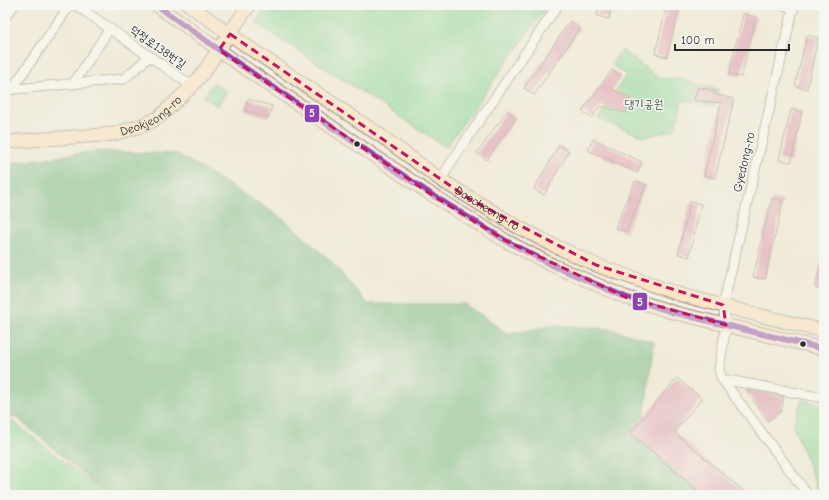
<svg xmlns="http://www.w3.org/2000/svg" width="829" height="500" font-family="'Comic Neue','Poor Story',sans-serif">
  <rect width="100%" height="100%" fill="#f6f6f2"/>
  <filter id="ink" filterUnits="userSpaceOnUse"><feTurbulence type="fractalNoise" baseFrequency=".025" numOctaves="2"/><feDisplacementMap in="SourceGraphic" scale="8" xChannelSelector="R" yChannelSelector="G"/><feConvolveMatrix kernelMatrix="1 2 1 2 8 2 1 2 1" color-interpolation-filters="sRGB"/></filter>
  <filter id="wash" filterUnits="userSpaceOnUse"><feTurbulence type="fractalNoise" baseFrequency=".012" numOctaves="4" result="noise"/><feDisplacementMap in="SourceGraphic" scale="16" xChannelSelector="R" yChannelSelector="G"/><feGaussianBlur stdDeviation="0.9" result="paint"/><feColorMatrix in="noise" values="0 0 0 0 0 0 0 0 0 0 0 0 0 0 0 0 0 1.4 0 .05"/><feComposite in="paint" operator="in"/></filter>
  <g filter="url(#wash)">
    <rect width="100%" height="100%" fill="#f0ebd9"/>
    <!-- green -->
    <path fill="#84d99b" stroke="#588263" d="M267 5H548L446 147 256 23Z
      M622 50 659 78 682 80 719 89 714 106 683 100 674 130 645 137 598 119 626 75 611 64Z
      M214 82 227 92 217 106 204 97Z
      M802 400 824 405V495H820L793 425Z
      M5 418 9 419 108 495H5Z"/>
    <!-- forest -->
    <path fill="#6bb983" stroke="#4b7257" d="M96 151 178 154 281 217 329 259 368 304H465L508 334 555 325 611 329 654 342 641 441 711 495H109L16 417 5 415V164Z"/>
    <g id="blocks">
      <!-- building -->
      <path fill="#dc90b0" d="M599 5H612L609 19 597 16Z
        M667 5H680L667 57 655 54Z
        M743 14 756 17 741 77 729 74Z
        M570 21 580 28 534 95 524 88Z
        M807 35 818 38 807 89 795 86Z
        M612 70 621 76 612 89 631 99 626 113 600 106 592 118 582 111Z
        M698 87 715 91 714 94 734 99 715 178 704 175 721 103 694 100Z
        M248 99 272 106 269 118 245 111Z
        M791 109 802 112 791 162 779 160Z
        M507 111 516 118 487 160 477 153Z
        M593 139 642 162 637 173 588 150Z
        M559 145 569 151 544 195 534 189Z
        M635 181 646 185 626 232 615 228Z
        M772 198 783 201 765 279 753 277Z
        M690 202 701 204 689 257 678 254Z
        M822 261H824V290L815 288Z
        M677 378 702 399 674 432 748 495H703L630 433Z
        M746 390 784 397 781 411 768 421Z"/>
    </g>
  </g>
  <g filter="url(#ink)">
    <use href="#blocks" fill-opacity="0" stroke="#8e8b82" stroke-width="1"/>
    <g fill="none" stroke-linecap="round" stroke-linejoin="round">
      <!-- street casing -->
      <g stroke="#8e8b82" stroke-width="11">
        <path id="street" d="M76 5 192 86
          M782 5 794 8
          M794 5 723 305 726 325 719 370 722 379 808 495
          M5 17 14 5
          M73 84 110 28
          M12 89 70 5
          M5 90 124 79 150 56
          M441 180 450 164 558 5
          M722 379 824 398"/>
      </g>
      <!-- secondary casing -->
      <g stroke="#8e8b82" stroke-width="15">
        <g id="secondary">
          <path d="M156 5 236 62 429 193 506 241 552 265 625 297 672 312 824 349"/>
          <path id="s1" d="M189 5 248 47 381 136 441 180 516 226 553 245 596 265 678 294 746 312 824 331"/>
          <path id="s2" d="M5 142 114 134 146 124 159 117 192 86 203 73 249 5"/>
        </g>
      </g>
      <!-- street -->
      <use href="#street" stroke="#fff" stroke-width="9"/>
      <!-- secondary -->
      <use href="#secondary" stroke="#fee4c6" stroke-width="13"/>
      <!-- bus-1 casing -->
      <g stroke="#f6f6f2" stroke-width="9">
        <path id="bus-1" d="M156 5 236 62 429 193 506 241 552 265 625 297 672 312 824 349"/>
      </g>
      <!-- bus-1 -->
      <use href="#bus-1" stroke="#8e44ad" stroke-width="6"/>
    </g>
  </g>
  <!-- marked area -->
  <path d="M0 0H829V500H0ZM230 34 471 200 596 265 723 305 726 325 625 297 506 241 429 193 219 50Z" fill="#f0ebd9" fill-opacity=".55" fill-rule="evenodd"/>
  <path fill="none" stroke="#c2185b" stroke-width="3" stroke-dasharray="8 5" stroke-linejoin="round" d="M230 34 471 200 596 265 723 305 726 325 625 297 506 241 429 193 219 50Z"/>
  <!-- markers -->
  <g fill="#2b2b2b" stroke="#f6f6f2" stroke-width="1.5">
    <circle cx="357" cy="144" r="3.5"/>
    <circle cx="803" cy="344" r="3.5"/>
  </g>
  <g text-anchor="middle" dominant-baseline="central" stroke-width="3" stroke-linejoin="round" paint-order="stroke">
    <!-- street labels -->
    <g font-size="12" fill="#2b2b2b" stroke="#f6f6f2">
      <text transform="translate(158 47) rotate(35)">덕정로138번길</text>
      <text stroke="none"><textPath href="#s2" startOffset="151">Deokjeong-ro</textPath></text>
      <text transform="translate(744 162) rotate(-77)">Gyedong-ro</text>
      <text stroke="none"><textPath href="#s1" startOffset="361">Daecheong-ro</textPath></text>
    </g>
    <!-- park labels -->
    <g font-size="12" fill="#415647" stroke="#f6f6f2">
      <text x="644" y="104">댕기공원</text>
    </g>
  </g>
  <g stroke="#f6f6f2" stroke-width="1.5">
    <rect x="304" y="104" width="16" height="19" rx="4" fill="#8e44ad"/>
    <rect x="632" y="292" width="16" height="19" rx="4" fill="#8e44ad"/>
  </g>
  <g font-size="11" text-anchor="middle" font-weight="bold" fill="#fff">
    <text x="312" y="117">5</text>
    <text x="640" y="306">5</text>
  </g>
  <!-- margin -->
  <rect width="829" height="500" fill="none" stroke="#f6f6f2" stroke-width="20"/>
  <!-- scale -->
  <path d="M675 44v6h114v-6" fill="none" stroke="#2b2b2b" stroke-width="2"/>
  <text x="681" y="44" font-size="12" fill="#2b2b2b" stroke="#f6f6f2" stroke-width="3" paint-order="stroke">100 m</text>
</svg>
